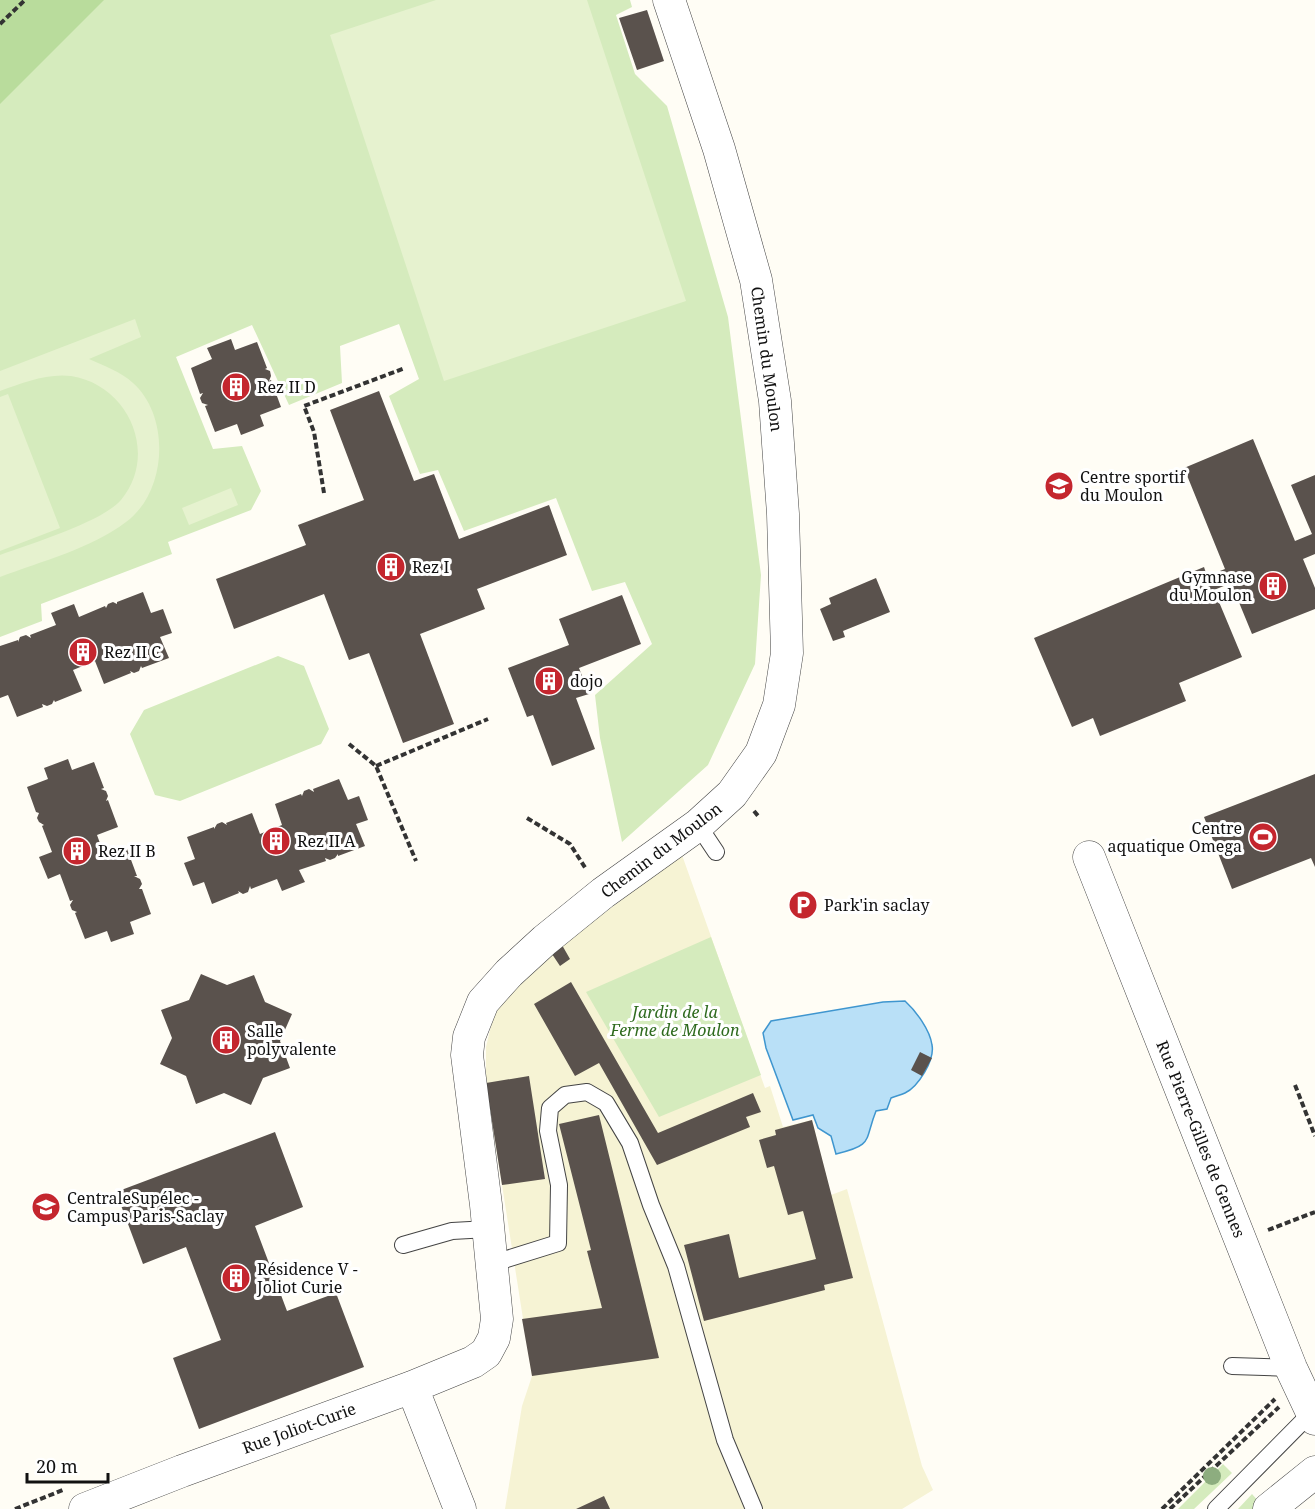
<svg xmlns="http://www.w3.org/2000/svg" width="1315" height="1509" font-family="'Noto Serif',serif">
  <rect width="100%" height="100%" fill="#fffdf5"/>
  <!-- farmland -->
  <path fill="#f6f3d4" d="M682 855 765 1088 770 1086 783 1127 812 1120 831 1195 847 1189 922 1466 933 1490 902 1509H505L522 1406 532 1376 486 1083V1047L491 1026 497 1008 506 995 561 945Z"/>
  <!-- green -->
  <path fill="#d5ebbd" d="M103 0H630L632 7 616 15 635 74 667 106 728 317 761 575 755 664 708 765 622 842 600 738 595 695 652 644 625 582 592 591 556 498 464 531 438 470 420 474 389 396 419 379 399 324 340 346 342 383 289 405 252 325 176 357 213 449 242 446 261 491 251 510 168 542 172 554 41 604 42 621 0 637V102Z
    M278 656 304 666 329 729 321 744 180 801 155 795 130 734 144 710Z
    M711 937 761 1075 659 1117 586 992Z
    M1223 1464 1232 1473 1194 1509H1178Z
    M1252 1494 1260 1503 1255 1509H1238Z"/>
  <!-- forest -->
  <path fill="#b9dc9c" d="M0 0H104L0 104Z"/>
  <!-- pitch -->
  <path fill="#e6f2cf" d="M436 0H587L686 301 444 381 330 35Z
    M135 319 141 337 89 359C104 366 120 371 133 383 171 417 167 492 126 522 90 549 42 561 0 577V555C30 544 102 522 121 500 159 454 129 385 71 376 47 373 22 383 0 391V371Z
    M8 394 60 528 0 551V397Z
    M231 488 238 505 189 525 182 508Z"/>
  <!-- water -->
  <path fill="#b9e0f7" stroke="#3f96cf" stroke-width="1.5" d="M905 1001C916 1011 930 1030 932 1045 935 1060 918 1087 905 1093 901 1095 896 1096 891 1098L887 1109 876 1111C864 1141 874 1145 836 1154L831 1136 818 1128 813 1115 793 1120 766 1048 763 1033 771 1021 883 1002Z"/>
  <!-- building -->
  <path fill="#5a524d" d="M647 10 664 61 637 70 619 18Z
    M231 339 235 350 257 342 267 368 265 369 270 371 271 376 269 381 271 380 281 407 260 415 264 426 241 435 237 424 215 432 205 406 208 405 202 403 200 398 203 393 200 394 191 368 212 359 207 348Z
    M379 391 414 481 434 474 459 539 549 505 567 555 477 589 485 609 420 634 454 724 403 743 369 653 349 660 324 594 234 629 216 579 306 545 298 525 364 500 330 410Z
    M1253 439 1295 541 1312 534 1291 485 1315 475V554L1303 559 1315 588V609L1252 634 1231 583 1214 590 1242 657 1179 683 1186 701 1100 736 1093 718 1072 727 1034 638 1204 567 1207 576 1225 569 1184 468Z
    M876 578 890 612 843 631 845 637 833 641 820 609 831 604 829 598Z
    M143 592 151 613 163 609 172 633 160 637 169 658 142 668 141 666 139 671 134 673 130 671 131 673 104 684 95 661 73 670 82 691 55 702 54 700 52 704 47 706 42 704 43 707 17 717 8 695 0 698V646L18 640V642L20 637 26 635 31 638 30 635 56 625 51 613 74 604 79 617 105 606 106 608 108 604 113 602 117 604V602Z
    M622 595 641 644 579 668 589 694 576 698 595 749 552 766 533 715 527 717 508 668 569 645 559 619Z
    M68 759 72 770 94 762 104 788 101 789 106 791 108 796 106 801 108 800 118 827 97 835 105 857 127 849 137 876H134L140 879 142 884 139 889H142L151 914 130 922 134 934 111 942 107 931 85 939 75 913 77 912 72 910 70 905 73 900 70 901 60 874 48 879 39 857 52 852 42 826 44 825 39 822 37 818 39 813 36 812 27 787 48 779 44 768Z
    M1315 774V867L1311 858 1232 889 1204 817Z
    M339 779 348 800 359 796 368 820 356 824 365 846 338 856V854L335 858 330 860 325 858 326 861 299 870 305 882 282 891 277 879 251 889 250 886 248 892 243 894 238 891 239 893 212 904 204 882 193 886 184 863 195 859 187 837 214 827V829L217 824 222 822 227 825 226 823 252 813 260 834 282 825 275 804 301 794 302 796 304 791 309 789 314 792 313 789Z
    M562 945 570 959 560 966 552 954Z
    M201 974 227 985 254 975 265 1002 292 1014 280 1041 290 1068 263 1078 251 1105 224 1093 196 1104 186 1076 160 1064 172 1038 161 1010 189 1000Z
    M571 982 658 1133 753 1093 761 1112 746 1117 750 1127 657 1165 599 1063 575 1076 534 1004Z
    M920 1052 932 1058 922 1076 911 1070Z
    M529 1076 545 1179 502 1185 486 1083Z
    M599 1115 659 1358 532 1376 522 1319 602 1308 587 1251 591 1250 559 1124Z
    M812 1120 853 1278 824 1285 825 1290 704 1321 684 1245 729 1234 739 1278 816 1259 803 1211 788 1215 774 1166 767 1168 759 1140 776 1135 775 1130Z
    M275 1132 303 1207 255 1226 287 1311 336 1293 364 1367 199 1429 173 1358 221 1340 186 1247 143 1264 116 1192Z
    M604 1496 610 1509H576Z"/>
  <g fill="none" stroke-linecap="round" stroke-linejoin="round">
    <!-- lane casing -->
    <g stroke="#444" stroke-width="18">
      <path id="lane" d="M698 825 716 852
        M403 1245 452 1231 488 1229
        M491 1264 558 1243 559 1185 548 1131 550 1108 565 1095 587 1092 606 1103 630 1143 651 1205 676 1266 725 1440 754 1509
        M1232 1366 1291 1368
        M1216 1509 1314 1410"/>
    </g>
    <!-- street casing -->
    <g stroke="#444" stroke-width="33">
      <path id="street" d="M1089 857 1291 1368 1315 1419
        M412 1387 460 1509
        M85 1509 182 1471 412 1387 473 1362 486 1353 494 1338 497 1319 486 1205 467 1055 469 1037 483 1002 509 973 545 940 603 893 698 825 732 794 761 753 779 705 787 653 783 514 775 401 756 280 719 149 669 0
        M1269 1509 1315 1472"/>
    </g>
    <!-- path -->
    <path stroke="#333" stroke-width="4" stroke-dasharray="6 3" stroke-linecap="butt" d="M0 24 25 0
      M324 493 314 432 304 406 405 368
      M349 744 376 766 416 861
      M376 766 488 719
      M754 811 759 817
      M527 818 570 844 586 869
      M1295 1085 1315 1136
      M1268 1230 1315 1212
      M15 1509 63 1490
      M1162 1509 1275 1399
      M1170 1509 1279 1407"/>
    <!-- lane -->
    <use href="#lane" stroke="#fff" stroke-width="16"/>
    <!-- street -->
    <use href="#street" stroke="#fff" stroke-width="32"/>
  </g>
  <!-- trees -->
  <circle fill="#8dad7f" cx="1212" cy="1476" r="9"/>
  <!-- icons -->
  <defs>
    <g id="building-disc" transform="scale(1.5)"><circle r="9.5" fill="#c4262e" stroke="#fff"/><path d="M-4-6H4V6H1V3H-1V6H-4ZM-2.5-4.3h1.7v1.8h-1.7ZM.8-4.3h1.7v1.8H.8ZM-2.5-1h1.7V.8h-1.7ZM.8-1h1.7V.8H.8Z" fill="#fff"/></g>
    <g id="university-disc" transform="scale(1.5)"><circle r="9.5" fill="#c4262e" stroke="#fff"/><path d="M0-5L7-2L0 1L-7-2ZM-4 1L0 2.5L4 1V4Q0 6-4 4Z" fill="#fff"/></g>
    <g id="stadium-disc" transform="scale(1.5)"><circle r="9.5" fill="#c4262e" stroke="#fff"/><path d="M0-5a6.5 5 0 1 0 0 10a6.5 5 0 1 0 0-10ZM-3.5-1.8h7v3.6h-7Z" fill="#fff"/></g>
    <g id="parking-disc" transform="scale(1.5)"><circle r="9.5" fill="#c4262e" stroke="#fff"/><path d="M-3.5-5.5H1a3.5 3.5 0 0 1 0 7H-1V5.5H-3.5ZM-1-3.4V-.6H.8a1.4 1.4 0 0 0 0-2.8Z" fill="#fff"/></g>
  </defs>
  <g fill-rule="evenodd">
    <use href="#building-disc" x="236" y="387"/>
    <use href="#university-disc" x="1059" y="486"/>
    <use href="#building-disc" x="391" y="567"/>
    <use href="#building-disc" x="1273" y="586"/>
    <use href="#building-disc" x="83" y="652"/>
    <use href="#building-disc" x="549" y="681"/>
    <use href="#stadium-disc" x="1263" y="837"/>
    <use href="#building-disc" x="276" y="841"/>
    <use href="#building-disc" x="77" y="851"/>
    <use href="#parking-disc" x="803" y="905"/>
    <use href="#building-disc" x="226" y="1040"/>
    <use href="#university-disc" x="46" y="1207"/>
    <use href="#building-disc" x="236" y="1278"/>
  </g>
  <g text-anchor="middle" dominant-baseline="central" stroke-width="6" stroke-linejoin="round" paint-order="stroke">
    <!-- street labels -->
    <g font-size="16" fill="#111" stroke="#fff">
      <text transform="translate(767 359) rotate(82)">Chemin du Moulon</text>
      <text transform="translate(661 850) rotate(-37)">Chemin du Moulon</text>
      <text transform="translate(1201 1139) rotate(68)">Rue Pierre-Gilles de Gennes</text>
      <text transform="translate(299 1428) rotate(-20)">Rue Joliot-Curie</text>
    </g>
    <!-- poi labels -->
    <g font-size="16" fill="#111" stroke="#fff" text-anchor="start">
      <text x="257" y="387">Rez II D</text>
      <text x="1080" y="477">Centre sportif<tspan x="1080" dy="18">du Moulon</tspan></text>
      <text x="412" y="567">Rez I</text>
      <text x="1252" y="577" text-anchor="end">Gymnase<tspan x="1252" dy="18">du Moulon</tspan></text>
      <text x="104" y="652">Rez II C</text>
      <text x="570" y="681">dojo</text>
      <text x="1242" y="828" text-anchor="end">Centre<tspan x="1242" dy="18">aquatique Omega</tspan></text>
      <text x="297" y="841">Rez II A</text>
      <text x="98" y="851">Rez II B</text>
      <text x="824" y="905">Park'in saclay</text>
      <text x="247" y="1031">Salle<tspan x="247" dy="18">polyvalente</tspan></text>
      <text x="67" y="1198">CentraleSupélec -<tspan x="67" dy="18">Campus Paris-Saclay</tspan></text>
      <text x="257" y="1269">Résidence V -<tspan x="257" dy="18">Joliot Curie</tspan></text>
    </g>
    <!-- park labels -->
    <g font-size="16" font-style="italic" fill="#2f6b1f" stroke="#fff">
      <text x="675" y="1012">Jardin de la<tspan x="675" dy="18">Ferme de Moulon</tspan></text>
    </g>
  </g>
  <!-- scale -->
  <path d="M27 1473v9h81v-9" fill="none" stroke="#111111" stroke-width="3"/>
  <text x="36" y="1473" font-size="18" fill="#111111" stroke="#ffffff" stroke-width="4.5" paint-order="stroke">20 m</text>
</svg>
